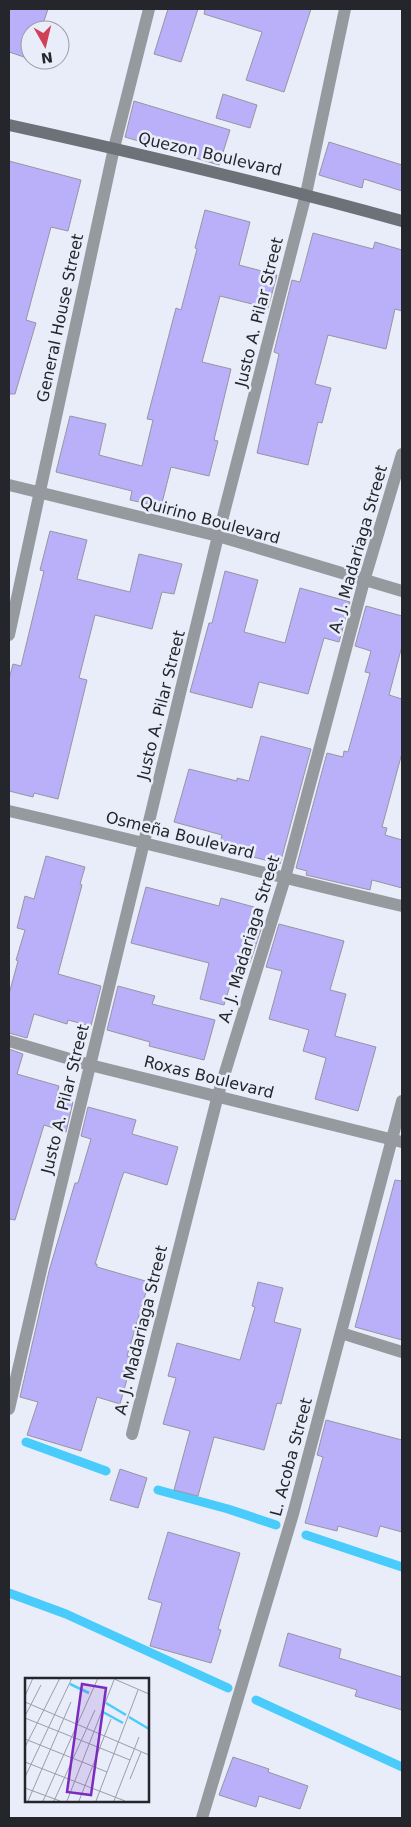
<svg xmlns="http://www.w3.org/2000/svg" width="411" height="1827" font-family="'DejaVu Sans',sans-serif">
  <rect width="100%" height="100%" fill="#e9edfa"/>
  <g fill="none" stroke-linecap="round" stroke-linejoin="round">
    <!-- stream -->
    <path stroke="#49cbfb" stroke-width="9" d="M26 1442 106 1471
      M158 1490 228 1509 276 1525
      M306 1535 402 1567
      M9 1593 66 1614 228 1688
      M256 1700 402 1767"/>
  </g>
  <!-- building -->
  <path fill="#baaff9" stroke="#9795a1" d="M9 9H48L41 30H30V59L9 52Z
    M168 9H198L181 62 154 54Z
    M205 9H311L284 92 246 80 262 32 204 14Z
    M223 94 257 105 250 128 216 118Z
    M134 101 230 130 219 165 125 137Z
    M329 142 402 165V191L364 179 362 188 319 175Z
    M9 161 81 180 68 231 51 227 26 320 36 323 15 394H9Z
    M205 210 250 222 239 265 277 275 268 308 220 296 202 362 231 369 214 440 218 441 209 476 171 467 161 507 130 500 132 491 56 472 70 416 106 424 99 455 142 466 153 420 147 419 176 308 181 310 197 249 195 248Z
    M313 233 373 249 375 242 402 250V311L395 309 386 349 328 335 315 384 331 388 322 423 318 422 308 465 257 453 279 354 274 352 292 280 300 282Z
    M50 531 87 540 77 579 130 592 139 554 182 564 174 594 162 592 152 629 95 615 79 678 87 680 58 799 34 793 33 797 9 791V679L13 664 21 666 44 571 40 570Z
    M225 571 258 580 244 632 285 643 300 588 350 602 339 642 324 638 308 694 259 682 252 708 190 692 209 623H212Z
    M366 606 402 616V646L389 695 402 699V753L382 827 387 828 385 835 402 840V888L372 880 370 890 306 875 307 871 296 868 327 753 343 757 344 751 348 752 370 673 365 672 371 651 355 646Z
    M261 736 311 749 280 864 219 848 222 835 174 822 189 769 237 781V778L249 781Z
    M46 856 85 867 80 884 82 885 58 974 101 986 91 1026 68 1020 67 1024 34 1014 27 1038 9 1033V994L18 961 16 960 25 930 17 928 25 896 34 899Z
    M146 887 219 906 221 898 254 907 252 916 264 920 250 963 238 960 224 1005 200 999 209 963 131 943Z
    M279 924 344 941 330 990 346 994 335 1036 376 1047 358 1111 315 1099 326 1058 303 1051 309 1030 269 1019 282 971 266 967Z
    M118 986 155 996 152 1004 215 1020 204 1060 149 1046 150 1042 107 1030Z
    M9 1049 23 1054 17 1074 59 1086 56 1098 73 1102 66 1132 44 1125 15 1220 9 1219Z
    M88 1107 136 1120 132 1134 178 1147 167 1185 124 1172 120 1183 95 1264H97V1267L149 1282 127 1356 133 1358 120 1404 97 1397 81 1451 27 1435 38 1402 20 1397 49 1271 75 1183H78L91 1139 81 1136Z
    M395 1180 402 1181V1340L355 1327Z
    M258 1282 283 1288 274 1322 301 1329 281 1404 277 1403 264 1450 214 1437 198 1496 174 1490 190 1431 163 1424 176 1378 168 1376 177 1343 240 1360 255 1307 252 1306Z
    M326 1420 402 1440V1532L380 1526 377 1537 338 1526 337 1531 305 1523 323 1457 317 1455Z
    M120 1469 147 1478 138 1508 110 1500Z
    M168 1532 240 1553 218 1629 221 1630 211 1663 150 1646 162 1603 148 1599Z
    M288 1633 341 1649 339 1658 402 1677V1710L355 1696 357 1690 279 1666Z
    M233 1757 269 1769 268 1772 308 1786 300 1809 259 1796 256 1807 219 1795Z"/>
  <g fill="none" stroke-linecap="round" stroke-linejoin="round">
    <!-- minor -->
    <path stroke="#969a9e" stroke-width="12" d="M9 485 218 536 402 591
      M9 635 114 148 149 9
      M9 811C140 841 271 875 402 906
      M341 1333 402 1352
      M9 1409 50 1231 218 536 306 194 345 9
      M132 1434 218 1095 285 878 364 581 402 454
      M202 1818 293 1514 402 1101"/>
    <!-- tertiary -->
    <path stroke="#969a9e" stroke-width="12" d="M9 1041 90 1065 402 1142"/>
    <!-- secondary -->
    <path stroke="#6c7278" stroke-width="12" d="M9 125C141 154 272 185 402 221"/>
  </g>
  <g text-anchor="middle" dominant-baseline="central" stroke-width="5" stroke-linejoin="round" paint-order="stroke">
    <!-- street labels -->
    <g font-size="16" fill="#25262b" stroke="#e9edfa">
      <text transform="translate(210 154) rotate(13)">Quezon Boulevard</text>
      <text transform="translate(259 312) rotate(-76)">Justo A. Pilar Street</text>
      <text transform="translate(60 318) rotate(-78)">General House Street</text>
      <text transform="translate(210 520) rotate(15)">Quirino Boulevard</text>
      <text transform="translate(358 549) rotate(-74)">A. J. Madariaga Street</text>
      <text transform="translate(161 705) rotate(-76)">Justo A. Pilar Street</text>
      <text transform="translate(180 835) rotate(14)">Osmeña Boulevard</text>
      <text transform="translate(249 939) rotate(-73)">A. J. Madariaga Street</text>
      <text transform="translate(209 1077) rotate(14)">Roxas Boulevard</text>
      <text transform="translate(65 1099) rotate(-76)">Justo A. Pilar Street</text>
      <text transform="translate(141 1330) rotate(-76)">A. J. Madariaga Street</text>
      <text transform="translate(291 1457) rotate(-75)">L. Acoba Street</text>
    </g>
  </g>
  <!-- overview -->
  <g transform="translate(25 1678)">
    <rect width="124" height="124" fill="#e9edfa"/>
    <path fill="none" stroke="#49cbfb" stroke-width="2.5" d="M45 6 64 15M81 25 101 37M78 34 98 45M104 39 124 51"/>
    <path fill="none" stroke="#9b9da7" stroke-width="1" d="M87 0 124 16M0 18 8 0M0 24 124 77M0 38 16 7M0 40 105 82M0 61 82 94M0 69 35 0M0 84 100 123M0 99 47 0M105 101 116 74M0 110 35 123M3 123 46 24M18 123 73 0M29 123 70 32M42 123 89 2M54 123 86 41M71 123 113 12M89 123 114 59"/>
    <path fill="#7b2cbf" fill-opacity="0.15" stroke="#7b2cbf" stroke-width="2.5" d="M57 6 81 10 66 117 42 114Z"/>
    <rect width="124" height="124" fill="none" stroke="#25262b" stroke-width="2.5"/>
  </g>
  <!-- border -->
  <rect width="411" height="1827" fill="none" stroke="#25262b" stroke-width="20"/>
  <!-- north arrow -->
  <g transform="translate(45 45) rotate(172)"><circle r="24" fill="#e9edfa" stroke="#9b9da7"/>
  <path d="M0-4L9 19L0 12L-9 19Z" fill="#d14056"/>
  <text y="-8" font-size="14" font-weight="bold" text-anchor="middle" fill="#25262b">N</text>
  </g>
</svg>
